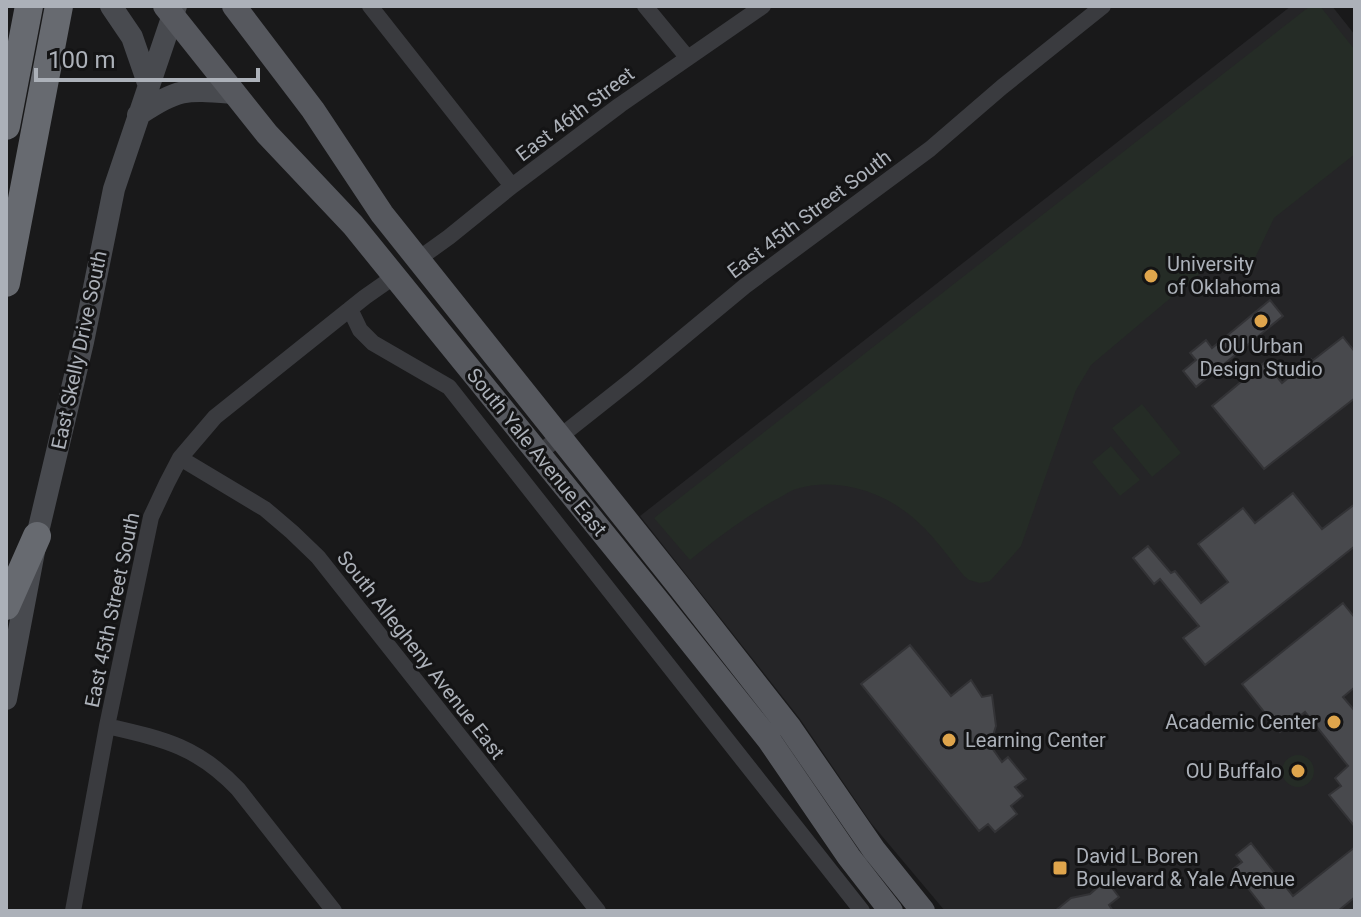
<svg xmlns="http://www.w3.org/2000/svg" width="1361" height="917" font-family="Roboto,sans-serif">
  <rect width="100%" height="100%" fill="#19191a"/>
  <!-- built -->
  <path fill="#252527" d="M1291 6H1332L1355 35V911H945L871 823 800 719 640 516Z"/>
  <!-- green -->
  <path fill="#252c26" d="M1310 6H1320L1355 50V154L1274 218 1255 258 1231 257 1211 264 1091 365 1076 390 1021 546 990 581 980 583 969 580 964 576C950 559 936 539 920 524 888 493 840 476 796 489 789 491 782 497 775 500 744 518 717 538 690 560L654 518Z
    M1142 404 1181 453 1152 477 1112 428Z
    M1111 446 1140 480 1120 496 1092 462Z
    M1282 771a16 16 0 1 1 32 0a16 16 0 1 1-32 0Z"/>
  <!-- building -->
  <path fill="#48494d" stroke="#333336" stroke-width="2" d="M1270 300 1283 316 1196 387 1183 371 1196 360 1190 353 1206 340 1212 348Z
    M1343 337 1355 352V398L1264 469 1212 406 1265 362 1282 383 1311 359 1312 361Z
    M1293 493 1322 529 1355 504V546L1205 665 1183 638 1199 626 1160 579 1154 584 1133 558 1148 546 1171 573 1175 571 1201 603 1228 582 1198 544 1243 508 1255 523Z
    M1343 603 1355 618V687L1343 697 1355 711V827L1329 795 1341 786 1335 778 1348 766 1305 712 1280 732 1242 684Z
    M910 645 951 696 971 680 982 697 992 695 996 726 990 745 1002 762 1008 757 1026 779 1015 787 1023 796 1011 806 1017 814 995 832 988 824 979 831 861 684Z
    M1251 843 1293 896 1355 847V897L1338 911H1266L1233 869 1242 862 1236 855Z
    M1106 880 1119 897 1109 905 1113 911H1055L1071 898 1090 894Z"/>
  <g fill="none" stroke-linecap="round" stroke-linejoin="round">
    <!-- minor -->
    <path stroke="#3a3b3f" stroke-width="16" d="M370 6 512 186
      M645 6 687 57
      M417 260 449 237 512 186 620 105 763 6
      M350 309 360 330 373 343 449 387 862 911
      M538 454 634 378 745 286 930 149 1002 87 1103 6
      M180 458 265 509 292 532 318 557 598 911
      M107 726C163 739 197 746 238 789L334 911
      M73 911 107 726 151 517 167 483 180 458 215 417 365 297 395 276"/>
    <!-- secondary -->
    <path stroke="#484a4f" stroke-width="22" d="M111 6 132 37 149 86
      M138 115C180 88 184 89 234 93
      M6 699 37 536 83 342 114 189 176 6"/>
    <!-- primary -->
    <path stroke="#56585e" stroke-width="24" d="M165 6 267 134 353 225 658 601 769 740 849 857 891 911
      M234 6 313 110 382 214 678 585 790 728 874 850 923 911"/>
    <!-- motorway -->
    <path stroke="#676a70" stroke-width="28" d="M6 126 29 6
      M6 283 59 6
      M6 606 37 536"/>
  </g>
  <!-- markers -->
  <g fill="#dfa54c" stroke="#141415" stroke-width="3">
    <circle cx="1151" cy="276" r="8"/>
    <circle cx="1261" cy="321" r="8"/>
    <circle cx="1334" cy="722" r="8"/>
    <circle cx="949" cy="740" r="8"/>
    <circle cx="1298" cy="771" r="8"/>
    <rect x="1052" y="860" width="16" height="16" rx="4"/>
  </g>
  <g text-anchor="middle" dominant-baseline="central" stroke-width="6" stroke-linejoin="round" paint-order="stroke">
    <!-- street labels -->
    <g font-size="20" fill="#acb1b9" stroke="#141415">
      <text transform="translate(575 114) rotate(-37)">East 46th Street</text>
      <text transform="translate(809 214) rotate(-37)">East 45th Street South</text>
      <text transform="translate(79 350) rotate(-78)">East Skelly Drive South</text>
      <text transform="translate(537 452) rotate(51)">South Yale Avenue East</text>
      <text transform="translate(112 610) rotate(-78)">East 45th Street South</text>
      <text transform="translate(421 655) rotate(52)">South Allegheny Avenue East</text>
    </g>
    <!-- poi labels -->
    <g font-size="20" fill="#acb1b9" stroke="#141415" text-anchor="start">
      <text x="1167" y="264">University<tspan x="1167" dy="23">of Oklahoma</tspan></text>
      <text x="1261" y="346" text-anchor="middle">OU Urban<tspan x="1261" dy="23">Design Studio</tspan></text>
      <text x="1318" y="722" text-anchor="end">Academic Center</text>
      <text x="965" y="740">Learning Center</text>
      <text x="1282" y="771" text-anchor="end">OU Buffalo</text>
      <text x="1076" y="856">David L Boren<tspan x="1076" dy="23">Boulevard &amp; Yale Avenue</tspan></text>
    </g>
  </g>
  <!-- border -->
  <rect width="1361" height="917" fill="none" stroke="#acb1b9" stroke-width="16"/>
  <!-- scale -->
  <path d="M36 68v12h222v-12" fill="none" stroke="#acb1b9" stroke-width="4"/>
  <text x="48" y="68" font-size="24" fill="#acb1b9" stroke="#141415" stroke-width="6" paint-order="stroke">100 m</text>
</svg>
